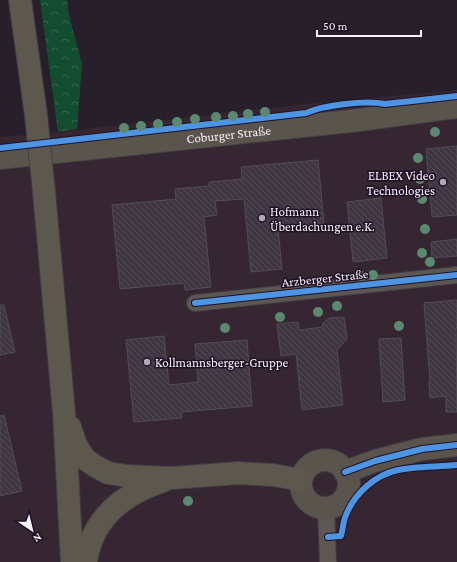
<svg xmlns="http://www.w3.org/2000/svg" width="457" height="562" font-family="'Crimson Pro',serif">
  <defs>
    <pattern id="forest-crowns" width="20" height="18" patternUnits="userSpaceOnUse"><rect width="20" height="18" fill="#134d30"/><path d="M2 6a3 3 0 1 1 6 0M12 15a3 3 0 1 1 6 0" fill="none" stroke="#36674f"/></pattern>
    <pattern id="building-back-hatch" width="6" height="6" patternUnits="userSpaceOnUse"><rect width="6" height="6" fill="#403643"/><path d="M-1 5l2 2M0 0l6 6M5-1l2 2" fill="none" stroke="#534a56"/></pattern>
  </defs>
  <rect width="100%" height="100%" fill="#271f2a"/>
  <!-- industrial -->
  <path fill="#352631" d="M457 90V562H0V135L1 137 58 132 305 104Z"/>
  <!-- forest -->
  <path fill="url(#forest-crowns)" d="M40 0H67L69 15 82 64 77 129 58 132Z"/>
  <!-- building -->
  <path fill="url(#building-back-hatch)" stroke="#524c56" d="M457 146V215L432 217 426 149Z
    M318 160 324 223 278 228 282 269 251 272 244 199 215 201 217 215 204 217 211 287 185 290 184 283 120 289 112 205 176 199 175 189 209 186V182L242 179 241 167Z
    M381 198 387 258 353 262 347 202Z
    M457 239V256L432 258 431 242Z
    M457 300V326L456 329 457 412H446V396L430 398 429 381H430L424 303Z
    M0 305H4L15 352 0 355Z
    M344 317 347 339 337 350 343 405 302 410 296 354 281 356 277 324 298 322 299 330 322 327 323 323 329 318Z
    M164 336 169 385 198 382 195 344 247 340 252 406 181 412 182 418 134 422 126 340Z
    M401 338 405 400 383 402 379 339Z
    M4 415 22 491 0 496V416Z"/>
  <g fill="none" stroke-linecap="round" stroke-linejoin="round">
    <!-- minor casing -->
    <g stroke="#443d47" stroke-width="18">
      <path id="minor" d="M195 303 457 275
        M326 507 328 562"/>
    </g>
    <!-- primary casing -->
    <g stroke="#443d47" stroke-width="24">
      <g id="primary">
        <path id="s1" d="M0 158 351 121 457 107"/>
        <circle cx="325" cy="484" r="24"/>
        <path d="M345 472 375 461 422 449 457 445"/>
      </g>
    </g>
    <!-- trunk casing -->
    <g stroke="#443d47" stroke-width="24">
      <path id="trunk" d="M20 0 36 115
        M44 192 64 413 72 562
        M70 427 76 445 85 459 95 466 108 473 127 476 172 478 238 473 273 475 301 480
        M86 562C92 518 123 494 163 481"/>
    </g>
    <!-- minor -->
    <use href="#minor" stroke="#5c5753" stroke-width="16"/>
    <!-- primary -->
    <use href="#primary" stroke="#5a554c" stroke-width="22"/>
    <!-- trunk -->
    <use href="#trunk" stroke="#5d584e" stroke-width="22"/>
    <!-- trunk-bridge casing -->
    <g stroke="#443d47" stroke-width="24" stroke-linecap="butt">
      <path id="trunk-bridge" d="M36 115 44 192"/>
    </g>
    <!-- trunk-bridge -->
    <use href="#trunk-bridge" stroke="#5d584e" stroke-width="22"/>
    <!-- cycleway casing -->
    <g stroke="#1f1125" stroke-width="8">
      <path id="cycleway" d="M0 148 306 113C324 105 366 100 385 104L457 96
        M195 303 457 275
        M345 472 375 461 422 449 457 445
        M328 537 341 536C343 529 343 521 346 515 355 493 375 475 398 470 415 466 439 467 457 465"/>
    </g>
    <!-- cycleway -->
    <use href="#cycleway" stroke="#4d94e3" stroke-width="6"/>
  </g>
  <!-- trees -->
  <g fill="#5b896f">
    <circle cx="265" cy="112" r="5"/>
    <circle cx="248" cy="114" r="5"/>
    <circle cx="233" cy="116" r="5"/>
    <circle cx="216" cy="117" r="5"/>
    <circle cx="195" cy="119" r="5"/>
    <circle cx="177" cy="122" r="5"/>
    <circle cx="158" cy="124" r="5"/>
    <circle cx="141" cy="126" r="5"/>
    <circle cx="124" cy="128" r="5"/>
    <circle cx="435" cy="132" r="5"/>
    <circle cx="418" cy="158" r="5"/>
    <circle cx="420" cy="179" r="5"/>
    <circle cx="422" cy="199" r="5"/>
    <circle cx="425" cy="229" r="5"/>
    <circle cx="422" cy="253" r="5"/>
    <circle cx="430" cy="262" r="5"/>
    <circle cx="373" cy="275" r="5"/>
    <circle cx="361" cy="276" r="5"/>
    <circle cx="337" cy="306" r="5"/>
    <circle cx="318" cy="312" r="5"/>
    <circle cx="280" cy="317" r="5"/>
    <circle cx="399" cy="326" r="5"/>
    <circle cx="225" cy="328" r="5"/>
    <circle cx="188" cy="501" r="5"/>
  </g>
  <!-- markers -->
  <g fill="#b0a8b3" stroke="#1f1125" stroke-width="1.5">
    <circle cx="443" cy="182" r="4"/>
    <circle cx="262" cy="218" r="4"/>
    <circle cx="147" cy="362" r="4"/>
  </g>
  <g text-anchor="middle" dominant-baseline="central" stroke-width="3" stroke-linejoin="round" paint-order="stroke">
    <!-- street labels -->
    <g font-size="13" fill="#f9f1fd" stroke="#1f1125">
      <text stroke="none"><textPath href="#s1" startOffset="230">Coburger Straße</textPath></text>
      <text transform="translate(325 278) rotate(-6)">Arzberger Straße</text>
    </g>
    <!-- poi labels -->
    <g font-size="13" fill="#f9f1fd" stroke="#1f1125" text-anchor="start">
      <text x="435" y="175" text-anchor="end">ELBEX Video<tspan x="435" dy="15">Technologies</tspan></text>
      <text x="270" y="211">Hofmann<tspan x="270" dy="15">Überdachungen e.K.</tspan></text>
      <text x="155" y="362">Kollmannsberger-Gruppe</text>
    </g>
  </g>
  <!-- north arrow -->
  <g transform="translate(32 530) rotate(145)" stroke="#1f1125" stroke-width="3" paint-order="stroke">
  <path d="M0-3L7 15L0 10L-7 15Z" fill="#f9f1fd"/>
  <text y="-6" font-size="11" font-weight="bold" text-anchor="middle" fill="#f9f1fd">N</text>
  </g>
  <!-- scale -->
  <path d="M317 30v6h104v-6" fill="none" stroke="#f9f1fd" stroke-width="2"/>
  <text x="323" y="30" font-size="12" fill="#f9f1fd" stroke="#1f1125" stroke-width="3" paint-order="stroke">50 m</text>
</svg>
